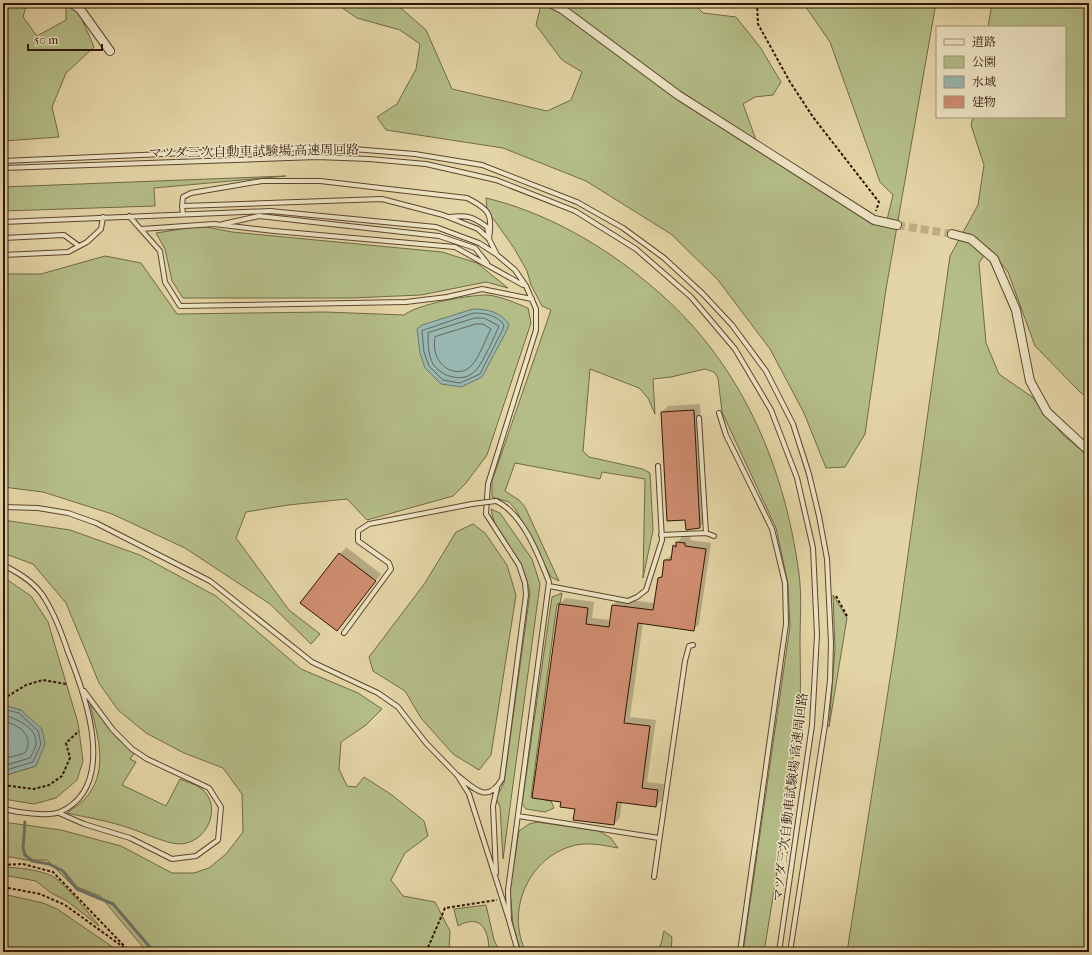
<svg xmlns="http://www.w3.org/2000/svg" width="1092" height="955" font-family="'IM FELL French Canon','Noto Serif JP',serif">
  <rect width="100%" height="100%" fill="#e4d5a6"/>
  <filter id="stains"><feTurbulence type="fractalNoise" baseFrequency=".005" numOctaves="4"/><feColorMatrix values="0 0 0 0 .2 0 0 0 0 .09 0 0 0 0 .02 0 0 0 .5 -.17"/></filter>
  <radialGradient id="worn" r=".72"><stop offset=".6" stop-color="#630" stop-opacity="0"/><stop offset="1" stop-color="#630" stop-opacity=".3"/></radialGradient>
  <!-- green -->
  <path fill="#b4bd87" stroke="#726947" d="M3 3H27L23 17 37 36 66 20V3H75L94 47 66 73 52 107 59 137 3 141Z
    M335 3H395L426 30 452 89 547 111 571 100 582 72 562 60 536 25 541 5 537 3H693L703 13 736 17 760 47 781 82 773 95 755 97 743 104 756 140 837 197 869 222 887 220 893 195 880 182 830 42 803 3H936L886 289 865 434 845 467 826 468 804 413 770 349 718 280 671 234 586 181 503 148 386 130 377 117 397 104 416 69 420 44 400 30 357 18Z
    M992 3H1089V398L1081 393 1035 346 1008 272 989 248 979 263 986 343 999 374 1032 397 1064 436 1089 456V952H847L895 647 950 256 978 205 984 165 971 125 973 117H1065V27H988Z
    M286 176 154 188 155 206 3 211V187Z
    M486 198C545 212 603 245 649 284 738 357 784 461 799 574 802 596 800 620 800 642 800 662 801 681 800 701 799 723 794 746 792 768 784 830 774 891 764 952H743L790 626 788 584 776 528 722 412 718 378 714 372 705 369 671 377 653 379 655 414 648 398 639 388 590 369 583 451 589 457 643 469 650 473 653 530 643 578 645 479 602 472 600 479 515 463 505 491 519 500 525 507 559 581 551 577 516 510 509 502 492 497V481L551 310 542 306 531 285 527 271 514 248 487 210Z
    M201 226 232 232 442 252 477 263 508 288 486 282 421 295 351 298H183L172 281 165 249 156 233Z
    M105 256 141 263 177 314 325 312 404 315C418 304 468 295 487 295 500 296 516 303 528 308L531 323 487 455 466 483 453 496 367 520 347 499 288 505 246 512 236 538 289 610 320 634 311 644 270 604 185 548 112 514 43 492 3 487V274H41Z
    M491 509 500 513 532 559 540 584 503 859 500 807 496 798 504 783 530 593C528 583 525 573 520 564 511 545 493 531 491 509Z
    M3 520 70 530 140 555 216 596 301 669 358 693 382 709 366 725 341 742 339 769 347 786 356 787 364 777 392 795 424 821 428 836 405 853 391 880 403 896 435 902 450 931 449 952H141L142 946 100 896 72 885 47 860H26L11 857 3 859V822L61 830 121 846 172 873H194L209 868 226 854 243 832 242 794 223 768 184 753 146 733 118 710 99 683 66 603 33 564 3 553Z
    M473 524 485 533 507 565 516 595 491 755 479 770 453 754 421 718 405 691 373 671 369 657 425 583 456 532Z
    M3 577 31 596 48 622 78 723 83 761 77 780 56 798 34 804 3 799V776L36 766 21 710 3 705Z
    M562 593 560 603 557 604 531 797 551 801 554 808 545 812 526 809 522 804 523 797 552 597Z
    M833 595 847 618 829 727 835 649Z
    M90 704 118 739 135 752 130 759 136 762 122 785 166 806 180 779C186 782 196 784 202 789 223 807 207 844 179 844 166 844 135 829 120 825 103 820 85 817 67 813 72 809 79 805 84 800 110 772 98 737 90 704Z
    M537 822 599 831 611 838 618 848C602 845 585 841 569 847 527 861 506 912 526 952H521L513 925 510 890 519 831 529 824Z
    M3 867C20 868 36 869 52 876 62 881 92 916 99 926L67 901 51 893 36 881 9 876 3 880Z
    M3 894 43 903 57 909 120 952H3Z
    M486 905 494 940 500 952H489C489 930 481 913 458 926L454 909Z
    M664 931 672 937 671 952H656L661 944Z"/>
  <!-- water -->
  <path fill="#98b7b0" stroke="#6e766c" d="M473 309C488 309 500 312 509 324L507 330 482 377 461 387 441 384 425 368 420 353 417 329 422 325Z
    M3 705 21 710 42 729 45 744 36 766 3 776Z"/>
  <!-- shadow -->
  <path fill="#0003" d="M700 404 706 521 700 527 687 529 662 412 668 406Z
    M683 536 691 537 690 540 711 543 699 624 693 630 643 623 630 717 656 720 647 782 664 784 662 800 656 806 622 801 620 818 614 824 559 604 566 598 594 602 592 618 611 620 613 605 619 599 655 603 659 578 664 573 665 560 673 554 674 546Z
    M346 547 381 574 337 630 302 603Z"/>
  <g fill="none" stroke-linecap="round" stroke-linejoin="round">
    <!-- shore -->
    <path stroke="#64665c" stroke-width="1" d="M474 313C485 313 497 315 504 325L503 329 480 374 460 383 443 380 429 366 424 352 422 331Z
      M475 318H484L499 326C495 335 483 363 476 370 464 384 442 377 433 364 428 355 428 343 428 333Z
      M476 324H483L491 329C485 340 480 356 472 365 462 377 444 371 438 359 434 352 434 345 435 337Z
      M3 709 19 713 38 731 41 744 33 762 3 771
      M3 715C15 718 37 727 36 743 36 748 32 754 30 758L3 766
      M3 721C19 725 35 735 25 753L3 759"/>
    <!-- stream -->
    <path stroke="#6e766c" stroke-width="3" d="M3 701 5 706
      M25 822 23 848 25 855 32 861 49 864 63 871 77 889 113 904 154 952"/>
  </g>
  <!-- building -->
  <path fill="#cf8d70" stroke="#301507" d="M694 410 700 528 686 530 685 520 667 521 661 412Z
    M676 542 685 543V546L706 549 694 631 638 623 624 723 650 726 642 788 658 790 656 807 617 802 614 825 573 820 575 809 560 807 561 802 532 798 559 604 588 608 586 624 609 627 612 605 653 610 658 578 662 577 664 560H671L673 545 676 547Z
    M339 553 376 581 337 631 300 603Z"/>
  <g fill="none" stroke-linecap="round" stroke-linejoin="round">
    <!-- minor-tunnel -->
    <path stroke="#c0af86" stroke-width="8" stroke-dasharray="8 4" stroke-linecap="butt" d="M897 225 952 234"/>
    <!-- service casing -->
    <g stroke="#5d452f" stroke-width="6">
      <path id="service" d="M3 161 328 147 415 154 482 165 577 202 623 228 664 258 703 294 732 325 766 371 793 424 809 474 819 516 827 559 831 643 830 680 825 725 790 952
        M3 168 317 157 369 159 426 164 496 180 575 211 636 249 691 297 735 349 771 410 797 478 813 548 817 635 812 725 779 952
        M182 206 183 197 191 193 262 181H320L467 198C489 209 493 214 489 239
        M183 214 182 206 382 199 443 215 478 229 489 239 496 253
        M129 216 160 251 165 282 180 306 406 302 447 297 482 289 532 299
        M449 217C467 215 472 216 487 227L489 237
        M3 222 270 211 436 227 479 243 496 254 515 270 526 286 536 309V330L488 484 486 514 519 565 525 583 526 595 502 779C487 805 474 788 457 775
        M223 224 259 216 439 236 475 248 487 263
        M141 229 214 224 274 231 455 247 523 285
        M3 238 64 235 79 246
        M3 255 68 252 87 242 101 229 103 217
        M719 413 726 435 772 529 785 583 786 624 740 952
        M699 418 706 533
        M496 501C523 513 539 556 549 582L508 890 509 920 518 952
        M3 507 38 508 68 513 96 523 210 581 312 662 378 693 398 707 426 743 457 775 469 794 509 920
        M661 535 706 533 714 536
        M3 565C19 573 36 583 45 599 55 615 62 634 68 652 85 694 119 786 60 812 48 817 16 812 3 809
        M549 586 628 601 637 597 646 590 662 540 658 466
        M344 633 391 569 389 563 358 541V531L369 524 472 504
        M59 813 84 824 130 838 172 859 196 856 218 840 221 807 209 788 147 759 132 749 113 730 84 691
        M518 816 659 838
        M496 873 493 806 497 788
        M654 877 685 661 689 646 693 645"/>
    </g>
    <!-- minor casing -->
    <g stroke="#5d452f" stroke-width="10">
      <path id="minor" d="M72 3 80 9 110 51
        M510 3H530
        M550 3 562 9 678 95 874 220 897 225
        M952 234 971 239 994 259 1016 310 1030 381 1047 412 1089 451"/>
    </g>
    <!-- path -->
    <path stroke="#301507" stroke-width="2" stroke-dasharray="3 2" stroke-linecap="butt" d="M757 3 758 24 790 82 813 117 879 202 876 211
      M836 596 847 616
      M3 699 26 685 43 680 66 684
      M3 785 34 789 49 785 62 776 70 758 66 743 79 731
      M3 865 23 864 53 872 130 952
      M3 887 40 894 65 905 126 949
      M426 952 445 908 497 900"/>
    <!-- service -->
    <use href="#service" stroke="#ede4c5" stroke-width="4"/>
    <!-- minor -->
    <use href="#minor" stroke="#ede4c5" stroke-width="8"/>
    <!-- service-bridge casing -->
    <g stroke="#5d452f" stroke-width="6" stroke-linecap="butt">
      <path id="service-bridge" d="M472 504 496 501"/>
    </g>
    <!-- service-bridge -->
    <use href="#service-bridge" stroke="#ede4c5" stroke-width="4"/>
  </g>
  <g text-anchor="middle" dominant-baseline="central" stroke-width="3" stroke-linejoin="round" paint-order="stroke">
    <!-- street labels -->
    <g font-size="13" fill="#301507" stroke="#ede4c5">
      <text transform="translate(254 151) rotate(-1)">マツダ三次自動車試験場 高速周回路</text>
      <text transform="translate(790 797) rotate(-83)">マツダ三次自動車試験場 高速周回路</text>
    </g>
  </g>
  <!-- margin -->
  <rect width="1092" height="955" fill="none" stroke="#e4d5a6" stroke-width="16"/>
  <rect x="4" y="4" width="1084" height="947" fill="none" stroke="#301507" stroke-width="2"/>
  <rect x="8" y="8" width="1076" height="939" fill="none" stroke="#301507"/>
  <!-- legend -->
  <rect x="936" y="26" width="130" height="92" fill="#ede4c5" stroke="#a19179"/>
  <rect x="944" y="39" width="20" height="6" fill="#ede4c5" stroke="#a19179"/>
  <text x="972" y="46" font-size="12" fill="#301507">道路</text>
  <rect x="944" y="56" width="20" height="12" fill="#b4bd87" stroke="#a19179"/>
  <text x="972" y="66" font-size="12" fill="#301507">公園</text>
  <rect x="944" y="76" width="20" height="12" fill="#98b7b0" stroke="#a19179"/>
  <text x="972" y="86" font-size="12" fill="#301507">水域</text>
  <rect x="944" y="96" width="20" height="12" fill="#cf8d70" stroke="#a19179"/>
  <text x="972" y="106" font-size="12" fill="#301507">建物</text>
  <!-- scale -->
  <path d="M28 44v6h74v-6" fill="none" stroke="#301507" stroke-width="2"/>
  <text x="34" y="44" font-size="12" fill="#301507" stroke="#ede4c5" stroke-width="3" paint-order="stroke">50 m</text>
  <rect width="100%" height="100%" filter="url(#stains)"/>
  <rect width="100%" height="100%" fill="url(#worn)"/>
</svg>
